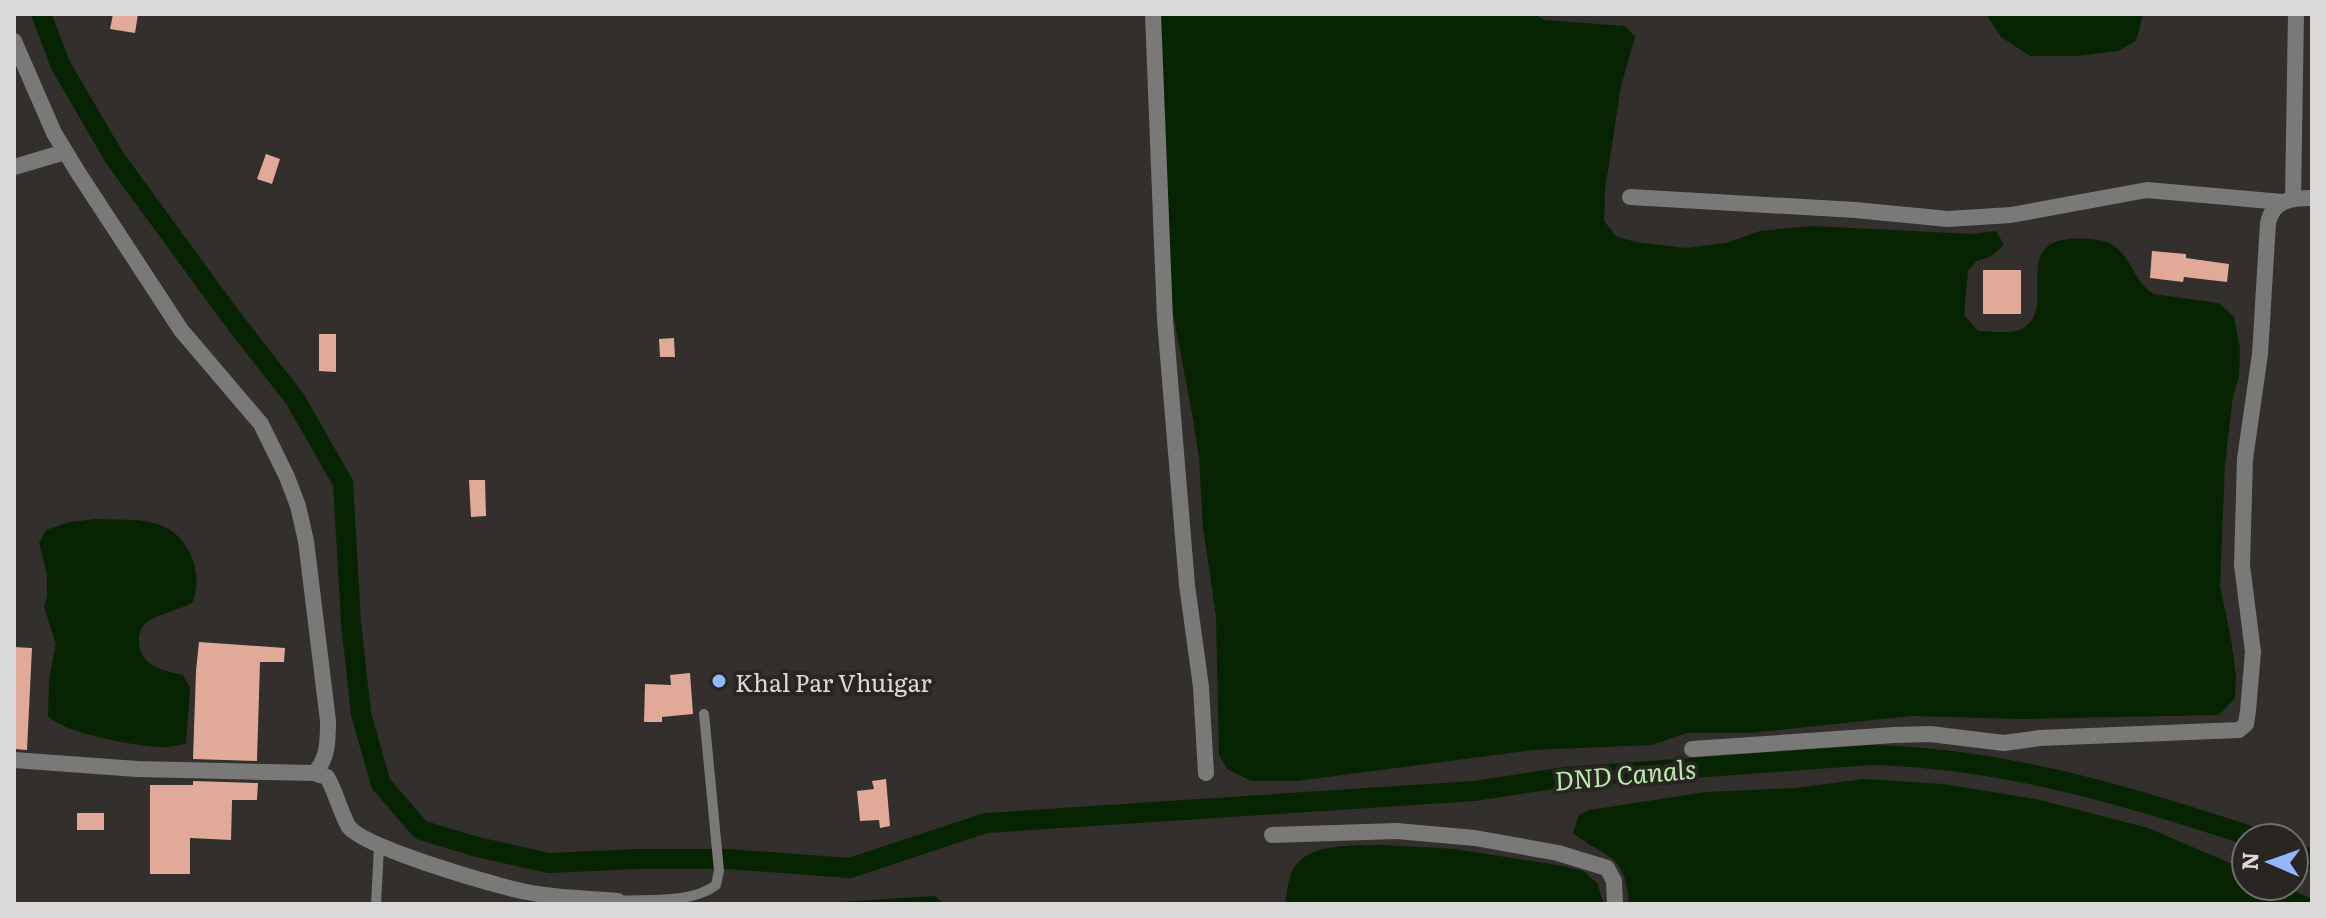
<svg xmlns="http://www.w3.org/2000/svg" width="2326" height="918" font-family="Literata,serif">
  <rect width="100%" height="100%" fill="#322f2c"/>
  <!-- water -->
  <path fill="#072402" d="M1160 14H1534L1544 20 1625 26 1635 37 1621 86 1605 190 1604 221 1616 236 1635 242 1686 248 1726 243 1760 231 1811 226 1972 234 1996 231 2004 245 1990 257 1977 261 1968 270 1964 315 1978 331C1990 331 2010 335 2022 329 2063 307 1997 227 2098 240 2130 244 2130 279 2153 294L2219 303 2234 317 2240 348 2239 377 2233 396 2225 464 2220 586 2231 639 2236 676 2235 698 2219 715 2019 719 1911 716 1750 733H1687L1652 745 1533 750 1297 781H1251L1227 769 1219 755 1216 616 1203 528 1199 458 1193 419 1169 292Z
    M1986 14H2143L2136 41 2118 51 2075 56H2030L2001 37Z
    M96 519C135 521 170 514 190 553 198 569 198 585 193 602 180 610 157 614 146 623 141 627 139 633 139 640 139 666 161 670 183 675L190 688 186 744C177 745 168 748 160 747 135 746 63 733 48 716L49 678 56 644 44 607 47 596V574L39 543 46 530 69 522Z
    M1864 779 1943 784 2036 799 2148 828 2246 870V886H2284L2312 899V904H1629C1625 851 1607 860 1573 833L1579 815 1589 810 1706 792 1795 788Z
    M1382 845 1455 849 1563 866 1583 871 1597 883 1604 904H1285C1287 892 1288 876 1295 866 1313 842 1355 846 1382 845Z
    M935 896 944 904H807Z"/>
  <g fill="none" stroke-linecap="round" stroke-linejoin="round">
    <!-- canal -->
    <path stroke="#072402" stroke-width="20" d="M41 14 61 66 114 157 231 317 295 399 343 483 351 622 361 714 381 784 421 830 477 847 549 863 638 859H727L850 868 986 823 1474 791 1566 777 1872 755C2003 758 2133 797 2256 838
      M2294 852 2312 860"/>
  </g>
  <!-- building -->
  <path fill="#e1aa98" d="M113 14H138L135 33 110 29Z
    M266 154 280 159 272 184 257 179Z
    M2152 251 2186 254V258L2229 264 2227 282 2184 277 2183 282 2150 278Z
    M1983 270H2021V314H1983Z
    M319 334H336V372L319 371Z
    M674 338 675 357H660L659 339Z
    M469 480H485L486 516 471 517Z
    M199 642 285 648 284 662H260L257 761 193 759 196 671Z
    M14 647 32 648 27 750 14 749Z
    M690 673 693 714 662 717V722H644L645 684 671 685 670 675Z
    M886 779 890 826 880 828 879 820 860 821 857 791 874 789 872 781Z
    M193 781 258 783 257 800H232L231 840 190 838V874H150V785H193Z
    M77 813H104V830H77Z"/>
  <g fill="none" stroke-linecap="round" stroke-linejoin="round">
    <!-- service -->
    <path stroke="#797977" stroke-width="10" d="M618 901C649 899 691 904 716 885L719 871 704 714
      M376 904 379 847"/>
    <!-- minor -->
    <path stroke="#797977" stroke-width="16" d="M1153 14 1165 320 1187 585 1201 687 1206 773
      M14 41 54 133 79 174 181 330 261 424 287 477 298 506 306 541 328 721C328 740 328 760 314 773
      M14 167 65 152
      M1630 197 1855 210 1948 219 2011 215 2147 190 2282 202
      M2293 198 2296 14
      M1692 749 1894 735 1930 734 2004 743 2040 738 2239 730 2246 724 2248 711 2253 652 2242 565 2245 459 2260 354 2268 223C2273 200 2291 198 2312 198
      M14 760 137 769 314 773 327 777C335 790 343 819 349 827 366 848 495 886 527 892 556 898 588 898 618 901V904
      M1272 835 1397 831 1475 838 1558 853 1607 868 1614 881 1615 904"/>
  </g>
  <!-- markers -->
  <circle fill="#93b7fd" stroke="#282522" stroke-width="3" cx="719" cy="681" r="8"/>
  <g text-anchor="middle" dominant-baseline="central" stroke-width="8" stroke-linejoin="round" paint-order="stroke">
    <!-- poi labels -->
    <g font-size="24" fill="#dbd9d7" stroke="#282522" text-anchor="start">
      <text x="735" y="681">Khal Par Vhuigar</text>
    </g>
    <!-- water labels -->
    <g font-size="26" font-style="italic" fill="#b9edae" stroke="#282522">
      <text transform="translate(1625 773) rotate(-5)">DND Canals</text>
    </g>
  </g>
  <!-- border -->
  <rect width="2326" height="918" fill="none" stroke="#dbd9d7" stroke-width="32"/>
  <!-- north arrow -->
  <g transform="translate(2270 862) rotate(272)"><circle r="38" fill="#282522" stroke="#706d6a" stroke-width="2"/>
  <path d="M0-6L14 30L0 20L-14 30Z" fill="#93b7fd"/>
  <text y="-12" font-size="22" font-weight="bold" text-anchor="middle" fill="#dbd9d7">N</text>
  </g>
</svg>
